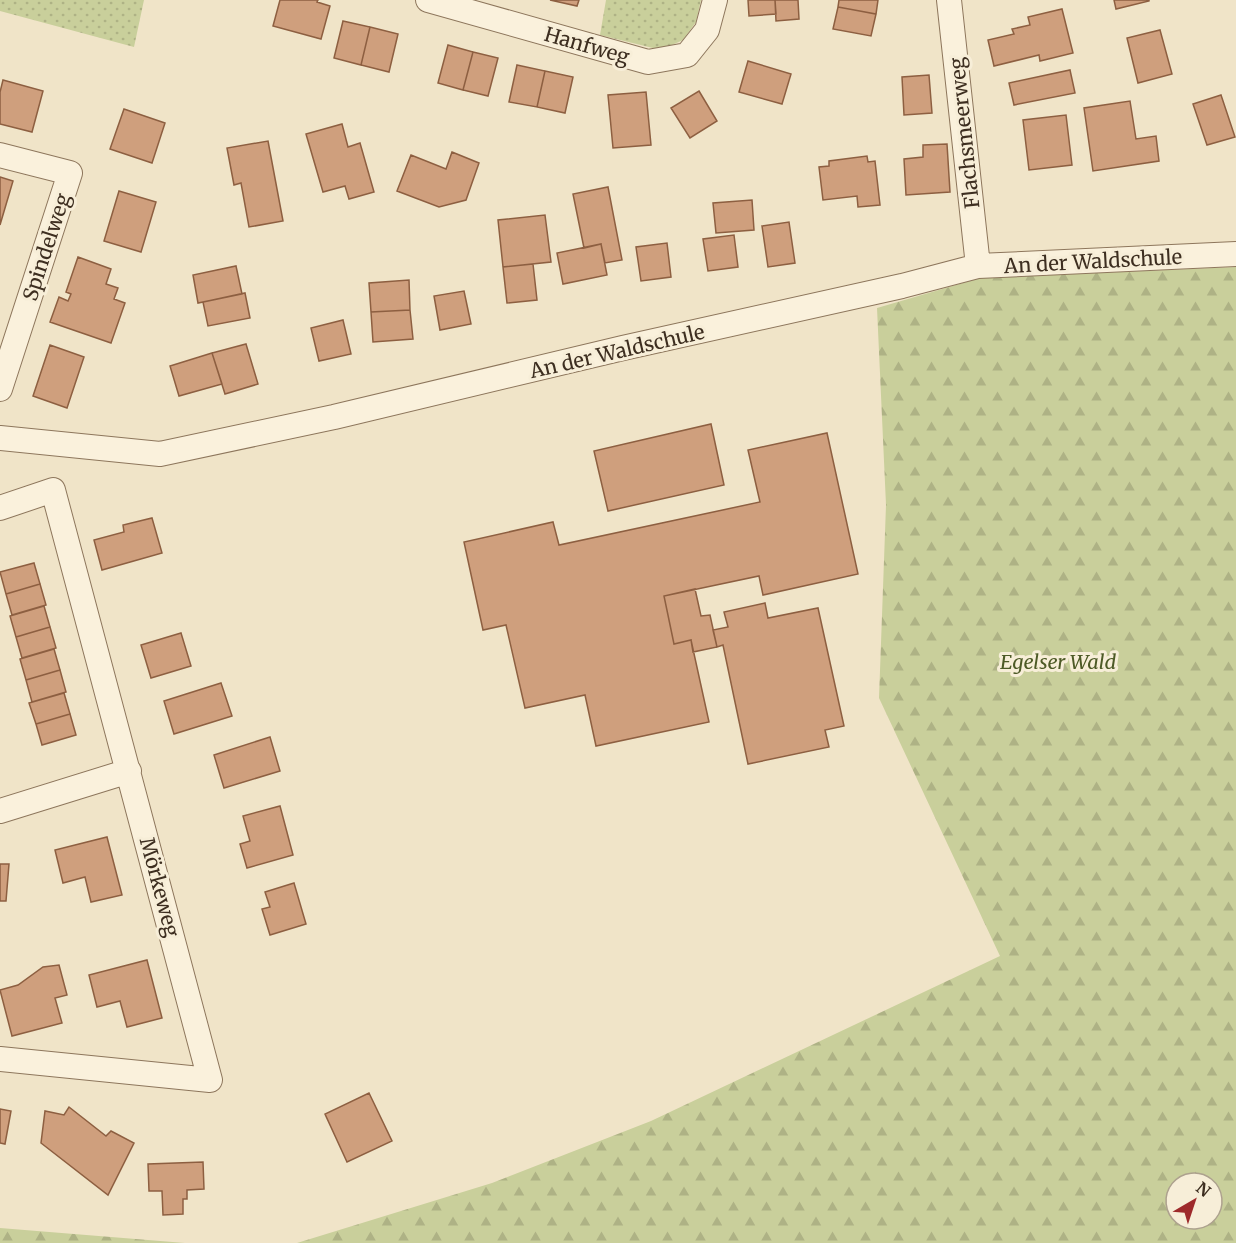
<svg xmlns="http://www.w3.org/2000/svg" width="1236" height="1243" font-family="Merriweather,serif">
  <defs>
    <pattern id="green-dots" width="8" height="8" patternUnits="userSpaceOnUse" patternTransform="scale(1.5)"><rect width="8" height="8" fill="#c9cf9b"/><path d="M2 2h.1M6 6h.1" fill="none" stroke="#aeb285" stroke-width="1.8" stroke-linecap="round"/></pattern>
    <pattern id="forest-firs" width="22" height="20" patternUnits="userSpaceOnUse" patternTransform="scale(1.5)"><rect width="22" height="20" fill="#c9cf9b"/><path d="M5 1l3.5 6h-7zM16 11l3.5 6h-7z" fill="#aeb285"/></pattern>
  </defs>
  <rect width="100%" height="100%" fill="#f0e4c8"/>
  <!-- green -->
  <path fill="url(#green-dots)" d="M0 0H144L134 47 0 11Z
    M606 0H701L696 22 683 40 661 50 600 35Z"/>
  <!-- forest -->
  <path fill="url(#forest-firs)" fill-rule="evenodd" d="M1236 267V1243H288H297L492 1183 651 1121 1000 956 879 698 886 505 877 308 980 278ZM1176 1183H1212V1219H1176Z
    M0 1228 185 1243H0Z"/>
  <!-- building -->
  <path fill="#cf9f7d" stroke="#8d5f41" stroke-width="1.5" d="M280 0H318L317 2 330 6 321 39 273 26Z
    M550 0H579L577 6Z
    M748 0H775L776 14 749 16Z
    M775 0H798L799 19 776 21Z
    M839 0H878L876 14 838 7Z
    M1114 0H1149V1L1116 9Z
    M838 7 876 14 871 36 833 29Z
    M1062 9 1073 53 1040 61 1039 55 994 66 988 40 1014 34 1012 29 1030 25 1028 17Z
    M343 21 370 27 361 65 334 58Z
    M370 27 398 34 389 72 361 65Z
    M1160 30 1172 74 1138 83 1127 38Z
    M448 45 473 52 463 90 438 83Z
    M473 52 498 58 488 96 463 90Z
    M748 61 791 74 782 104 739 92Z
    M517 65 545 71 537 107 509 102Z
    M1070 70 1075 93 1014 105 1009 83Z
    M545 71 573 77 565 113 537 107Z
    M929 75 932 113 904 115 902 77Z
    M3 80 43 91 32 132 0 124V92Z
    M699 91 717 121 690 138 671 108Z
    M646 92 651 145 613 148 608 95Z
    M1221 95 1235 137 1207 145 1193 104Z
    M1130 101 1136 139 1156 136 1159 161 1093 171 1084 108Z
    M124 109 165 123 152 163 110 149Z
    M1066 115 1072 165 1029 170 1023 120Z
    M342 124 348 147 360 143 374 192 349 199 345 186 323 192 306 134Z
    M268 141 283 221 249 227 241 183 234 185 227 148Z
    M947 144 950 192 906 195 904 159 923 157V145Z
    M452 152 479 163 466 200 439 207 397 191 411 155 446 169Z
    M867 156 868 162 875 161 880 205 858 207 857 196 823 200 819 167 829 166V161Z
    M0 177 13 181 0 225Z
    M608 187 622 260 605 263 601 244 584 248 573 194Z
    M119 191 156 202 141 252 104 241Z
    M752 200 754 230 716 233 713 203Z
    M545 215 551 262 503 267 498 220Z
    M789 222 795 263 768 267 762 226Z
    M734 235 738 267 708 271 703 239Z
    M667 243 671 277 641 281 636 247Z
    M601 244 607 275 563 284 557 253Z
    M78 257 111 269 106 284 118 288 114 299 125 303 111 343 50 322 59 297 68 301 71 294 66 292Z
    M533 264 537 300 507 303 503 267Z
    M236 266 242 294 198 303 193 275Z
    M409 280 410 310 371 312 369 283Z
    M464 291 471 324 440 330 434 296Z
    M245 293 250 318 208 326 203 302Z
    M410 310 413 339 373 342 371 312Z
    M343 320 351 354 319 361 311 328Z
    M246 344 258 384 225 394 212 353Z
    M50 345 84 357 67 408 33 396Z
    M212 353 222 384 179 396 170 366Z
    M711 424 724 485 608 511 594 451Z
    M827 433 858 574 763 595 759 576 664 596 674 644 691 640 709 722 596 746 585 695 525 708 506 625 483 630 464 542 553 522 559 545 760 502 748 450Z
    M152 518 162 553 102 570 94 540 124 532 123 525Z
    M34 563 40 584 6 594 0 572Z
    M40 584 46 605 12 615 6 594Z
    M695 589 701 616 710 615 717 647 693 652 691 640 674 644 664 596Z
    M765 603 768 618 818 608 844 726 825 730 829 747 748 764 723 645 717 647 713 630 728 627 724 612Z
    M44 606 50 627 16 637 10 616Z
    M50 627 56 648 22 658 16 637Z
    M181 633 191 666 151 678 141 645Z
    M54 649 60 670 26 680 20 659Z
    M60 670 66 692 32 702 26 680Z
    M221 683 232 716 174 734 164 701Z
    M64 693 70 714 36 724 29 703Z
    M70 714 76 735 42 745 36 724Z
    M270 737 280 771 224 788 214 755Z
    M280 806 293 855 247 868 240 844 250 841 243 816Z
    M107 837 122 895 91 902 85 877 63 883 55 850Z
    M0 864H9L6 901H0Z
    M294 883 306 924 270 935 262 909 270 907 265 892Z
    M147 960 162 1018 127 1027 120 1001 97 1007 89 975Z
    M59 965 67 995 55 998 62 1023 12 1036 0 990 18 985 43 967Z
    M369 1093 392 1141 347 1162 325 1114Z
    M69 1107 106 1136 111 1131 134 1143 108 1195 41 1143 45 1111 64 1115Z
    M0 1109 11 1111 5 1144 0 1143Z
    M203 1162 204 1189 187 1190V1199H183V1214L163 1215 162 1191H149L148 1164Z"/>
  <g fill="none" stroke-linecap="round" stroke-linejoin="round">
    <!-- street casing -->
    <g stroke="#8d765c" stroke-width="26">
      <path id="street" d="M428 0 648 62 687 55 707 30 715 0
        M949 0 978 266
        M0 155 70 173 0 389
        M0 438 160 454 334 417 623 348 902 286 978 266 1236 254
        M0 508 53 490 210 1080 0 1059
        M0 811 129 771"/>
    </g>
    <!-- street -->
    <use href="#street" stroke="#faf1dc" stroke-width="24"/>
  </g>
  <g text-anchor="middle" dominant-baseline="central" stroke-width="6" stroke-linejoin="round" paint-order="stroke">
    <!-- street labels -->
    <g font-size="20" fill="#3d2e20" stroke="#f7eed8">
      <text transform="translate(587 45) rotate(16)">Hanfweg</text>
      <text transform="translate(964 133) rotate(-96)">Flachsmeerweg</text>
      <text transform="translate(46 247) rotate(-72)">Spindelweg</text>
      <text transform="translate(1093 261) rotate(-3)">An der Waldschule</text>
      <text transform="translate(617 351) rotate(-13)">An der Waldschule</text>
      <text transform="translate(160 887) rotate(75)">Mörkeweg</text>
    </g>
    <!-- park labels -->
    <g font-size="20" font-style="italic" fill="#4d5a26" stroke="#f7eed8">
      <text x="1058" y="661">Egelser Wald</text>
    </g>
  </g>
  <!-- north arrow -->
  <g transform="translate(1194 1201) rotate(39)"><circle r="28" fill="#f7eed8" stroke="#ada18e" stroke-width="1.5"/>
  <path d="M0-4.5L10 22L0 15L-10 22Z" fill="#9e2a2b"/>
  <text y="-9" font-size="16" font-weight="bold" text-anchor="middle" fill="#3d2e20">N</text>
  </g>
</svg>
